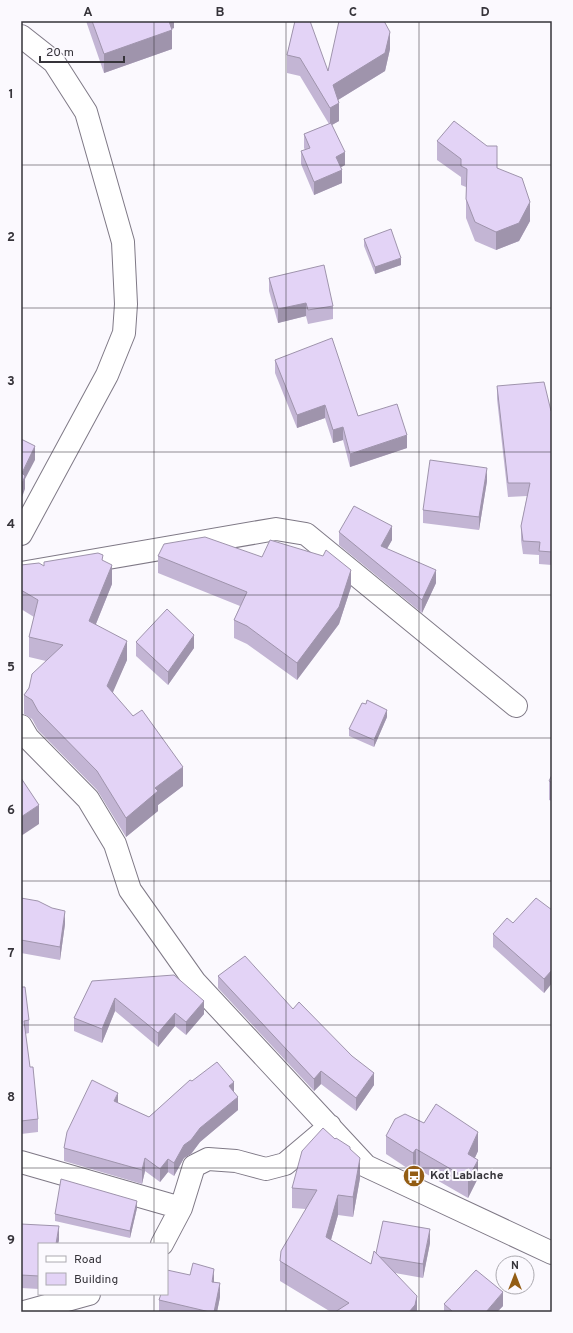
<svg xmlns="http://www.w3.org/2000/svg" width="573" height="1333" font-family="Overpass,sans-serif">
  <rect width="100%" height="100%" fill="#fbf9fe"/>
  <g fill="none" stroke-linecap="round" stroke-linejoin="round">
    <!-- street casing -->
    <g stroke="#7f7986" stroke-width="24">
      <path id="street" d="M21 36 54 62 86 112 123 242 126 304 124 333 107 375 21 534
        M21 573 276 529 306 534 516 706
        M21 726 28 738 88 799 115 844 130 890 195 982 366 1166 552 1253
        M21 1162 181 1208
        M162 1244 181 1208 194 1166 208 1159 236 1161 266 1169 285 1164 330 1126
        M24 1312 89 1294"/>
    </g>
    <!-- street -->
    <use href="#street" stroke="#fff" stroke-width="22"/>
  </g>
  <!-- wall -->
  <path fill="#c3b5d4" d="M86 21H174V28L171 29 172 49 104 73Z
    M295 21 328 71 390 49 385 71 338 100 339 121 332 125 345 165 341 167 342 183 314 195 301 164V151L305 150 304 148V134L329 124 300 76 287 73V55Z
    M437 141 497 168 530 221 519 241 496 250 475 241 466 218V187L461 185V177L437 160Z
    M364 239 401 265 375 274 364 246Z
    M269 278 333 306V319L308 324 306 316 278 323 269 291Z
    M275 360 358 416 407 448 350 467 343 440 333 443 325 418 297 428 275 373Z
    M497 386 551 411H552V565L539 564V555L523 554 521 540V526L527 496 508 497 497 399Z
    M487 481 479 530 423 523V510Z
    M339 532 392 540 387 549 436 583 422 613 339 545Z
    M158 556 262 557 351 587 339 624 297 680 247 644 234 638V620L240 606 158 573Z
    M103 561 112 584 96 624 127 660 112 692 183 786 158 805V811L126 837 97 790 38 730 32 719 24 714V695L46 661 29 657V637L34 617 21 609V565L44 566Z
    M136 642 194 648 168 685 136 656Z
    M387 717 374 747 349 736V729Z
    M552 775V801L549 800V781Z
    M21 898 65 924 60 960 21 953Z
    M552 910V983L544 993 493 947V934L513 923Z
    M218 976 293 1009 374 1085 356 1111 321 1084 314 1091 218 988Z
    M92 981 204 1014 186 1035 175 1026 158 1047 115 1011 102 1043 74 1031V1018Z
    M21 987 29 1020V1033L25 1034 30 1067 38 1119V1132L21 1134Z
    M192 1081 234 1093 238 1110 200 1142 191 1154 184 1158 174 1176 168 1172 160 1182 145 1171 142 1184 64 1161V1148L118 1103 149 1117Z
    M386 1136 478 1151 475 1158 478 1178 468 1198 416 1168 413 1172 386 1154Z
    M335 1139 350 1149 360 1178 353 1217 338 1215 331 1240 371 1264 376 1253 430 1243 423 1278 395 1273 417 1312H331L280 1281V1261L306 1209 292 1208V1188Z
    M137 1208 130 1238 55 1221V1214Z
    M21 1224 59 1240 58 1244H39V1289L21 1288Z
    M214 1282 220 1297 217 1312H159V1300Z
    M444 1304 503 1306 497 1312H444Z"/>
  <!-- shaded-wall -->
  <path fill="#9f94ac" d="M166 21H174V28L166 31Z
    M172 30V49L104 73V54Z
    M390 32V49L385 71 333 103V85Z
    M339 103V121L330 126V108Z
    M345 152V165L336 170V157Z
    M342 170V183L314 195V182Z
    M530 202V221L519 241 496 250V232Z
    M401 258V265L375 274V267Z
    M306 303V316L278 323V309Z
    M325 405V418L297 428V415Z
    M343 427V440L333 443V430Z
    M407 435V448L350 467V454Z
    M35 446V460L25 479V489L21 500 22 473Z
    M487 468V481L479 530V517Z
    M392 526V540L381 559V546Z
    M112 565V584L89 641V621Z
    M351 570V587L339 624 297 680V663Z
    M436 570V583L422 613V600Z
    M194 635V648L168 685V672Z
    M127 641V660L107 706V686Z
    M387 710V717L374 747V740Z
    M183 767V786L158 805V811L126 837V818L155 788Z
    M39 805V824L21 836V817Z
    M65 911V924L60 960V947Z
    M552 970V983L544 993V979Z
    M115 998V1011L102 1043V1029Z
    M204 1001V1014L186 1035V1022Z
    M175 1013V1026L158 1047V1033Z
    M321 1071V1084L314 1091V1079Z
    M374 1073V1085L356 1111V1098Z
    M234 1082V1095L229 1086Z
    M118 1093V1106L114 1101Z
    M238 1097V1110L200 1142 191 1154 184 1158 174 1176V1163L184 1145 200 1128Z
    M478 1132V1151L468 1172V1154Z
    M416 1149V1168L413 1172V1153Z
    M145 1158V1171L142 1184V1170Z
    M360 1158V1178L353 1217V1197Z
    M168 1159V1172L160 1182V1169Z
    M478 1160V1178L468 1198V1179Z
    M338 1195V1215L326 1257V1237Z
    M137 1201V1208L130 1238V1231Z
    M59 1226V1240L58 1244H56Z
    M430 1229V1243L423 1278V1264Z
    M214 1269V1282H212Z
    M220 1283V1297L217 1312H214Z
    M503 1292V1306L497 1312H486Z
    M417 1296V1312H409Z"/>
  <!-- building -->
  <path fill="#e3d3f6" stroke="#9f94ac" d="M92 21H169L172 30 104 54Z
    M295 21H310L328 71 339 21H384L390 32 385 53 333 85 339 103 330 108 300 58 287 55Z
    M454 121 487 146H497V168L522 178 530 202 519 223 496 232 475 222 466 199 467 169 461 166V159L437 141Z
    M331 123 345 152 336 157 342 170 314 182 301 151 310 148 304 134Z
    M391 229 401 258 375 267 364 239Z
    M324 265 333 306 308 310 306 303 278 309 269 278Z
    M332 338 358 416 397 404 407 435 350 454 343 427 333 430 325 405 297 415 275 360Z
    M544 382 551 411H552V552L539 551 540 542 523 541 521 526 530 483H508L497 386Z
    M21 439 35 446 22 473 25 476 21 486Z
    M430 460 487 468 479 517 423 510Z
    M354 506 392 526 381 546 436 570 422 600 339 532Z
    M205 537 262 557 270 540 323 556 326 550 351 570 339 607 297 663 247 626 234 620 247 592 158 556 164 544Z
    M98 553 103 555 102 560 112 565 89 621 127 641 107 686 133 716 142 710 183 767 155 788 158 791 126 818 97 771 38 711 32 700 24 695 29 688 32 674 63 645 29 637 38 600 21 590V565L39 563 44 566V562Z
    M167 609 194 635 168 672 136 642Z
    M367 700 387 710 374 740 349 729 362 703 366 704Z
    M552 775V783L549 781Z
    M21 778 39 805 21 817Z
    M21 898 38 901 52 908 65 911 60 947 21 940Z
    M536 898 552 910V970L544 979 493 934 507 918 513 923Z
    M245 956 293 1009 299 1002 352 1056 374 1073 356 1098 321 1071 314 1079 218 976Z
    M174 975 204 1001 186 1022 175 1013 158 1033 115 998 102 1029 74 1018 92 981Z
    M21 987H25L29 1020 24 1021 30 1067H33L38 1119 21 1121Z
    M217 1062 234 1082 229 1086 238 1097 200 1128 191 1140 184 1145 174 1163 168 1159 160 1169 145 1158 142 1170 64 1148 67 1132 92 1080 118 1093 114 1101 149 1117 190 1080 192 1081Z
    M436 1104 478 1132 468 1154 478 1160 468 1179 416 1149 413 1153 386 1136 395 1119 405 1114 424 1123Z
    M323 1128 335 1139 336 1138 350 1147V1149L360 1158 353 1197 338 1195 326 1237 371 1264 374 1251 417 1296 415 1305 409 1312H335L349 1303 280 1261 281 1251 317 1190 292 1188 302 1151Z
    M61 1179 137 1201 130 1231 55 1214Z
    M383 1221 430 1229 423 1264 380 1257 376 1253Z
    M21 1224 59 1226 56 1244H39V1276L21 1275Z
    M193 1263 214 1269 212 1282 220 1283 214 1312H210L159 1300 161 1294H167V1270L190 1275Z
    M476 1270 503 1292 486 1312H453L444 1304Z"/>
  <!-- grid -->
  <path fill="none" stroke="#36343a" stroke-width="1" stroke-opacity="0.55" d="M154 21V1244M286 21V1312M419 21V1312M21 165H552M21 308H552M21 452H552M21 595H552M21 738H552M21 881H552M21 1025H552M21 1168H552M154 1294V1312"/>
  <!-- icons -->
  <defs>
    <g id="bus-disc" transform="scale(1.15)"><circle r="9.5" fill="#935d14" stroke="#fbf9fe"/><path d="M-5-6H5V4H4V6H2V4H-2V6H-4V4H-5ZM-3.5-4V0h7V-4ZM-3.5 1.2v1.5H-2V1.2ZM2 1.2v1.5H3.5V1.2Z" fill="#fff"/></g>
  </defs>
  <g fill-rule="evenodd">
    <use href="#bus-disc" x="414" y="1176"/>
  </g>
  <g text-anchor="middle" dominant-baseline="central" stroke-width="4" stroke-linejoin="round" paint-order="stroke">
    <!-- poi labels -->
    <g font-size="12" font-weight="bold" fill="#36343a" stroke="#fbf9fe" text-anchor="start">
      <text x="430" y="1176">Kot Lablache</text>
    </g>
  </g>
  <!-- border -->
  <rect width="573" height="1333" fill="none" stroke="#fbf9fe" stroke-width="44"/>
  <!-- legend -->
  <rect x="38" y="1243" width="130" height="52" fill="#fbf9fe" stroke="#acaab0"/>
  <rect x="46" y="1256" width="20" height="6" fill="#ffffff" stroke="#acaab0"/>
  <text x="74" y="1263" font-size="12" fill="#36343a">Road</text>
  <rect x="46" y="1273" width="20" height="12" fill="#e3d3f6" stroke="#acaab0"/>
  <text x="74" y="1283" font-size="12" fill="#36343a">Building</text>
  <!-- north arrow -->
  <g transform="translate(515 1275)"><circle r="19" fill="#fbf9fe" stroke="#acaab0"/>
  <path d="M0-3L7 15L0 10L-7 15Z" fill="#935d14"/>
  <text y="-6" font-size="11" font-weight="bold" text-anchor="middle" fill="#36343a">N</text>
  </g>
  <!-- scale -->
  <path d="M40 56v6h84v-6" fill="none" stroke="#36343a" stroke-width="2"/>
  <text x="46" y="56" font-size="12" fill="#36343a" stroke="#fbf9fe" stroke-width="3" paint-order="stroke">20 m</text>
  <rect x="22" y="22" width="529" height="1289" fill="none" stroke="#36343a" stroke-width="1.5"/>
  <g font-size="13" text-anchor="middle" font-weight="bold" fill="#36343a">
    <text x="88" y="16">A</text>
    <text x="220" y="16">B</text>
    <text x="353" y="16">C</text>
    <text x="485" y="16">D</text>
    <text x="11" y="98">1</text>
    <text x="11" y="241">2</text>
    <text x="11" y="385">3</text>
    <text x="11" y="528">4</text>
    <text x="11" y="671">5</text>
    <text x="11" y="814">6</text>
    <text x="11" y="957">7</text>
    <text x="11" y="1101">8</text>
    <text x="11" y="1244">9</text>
  </g>
</svg>
